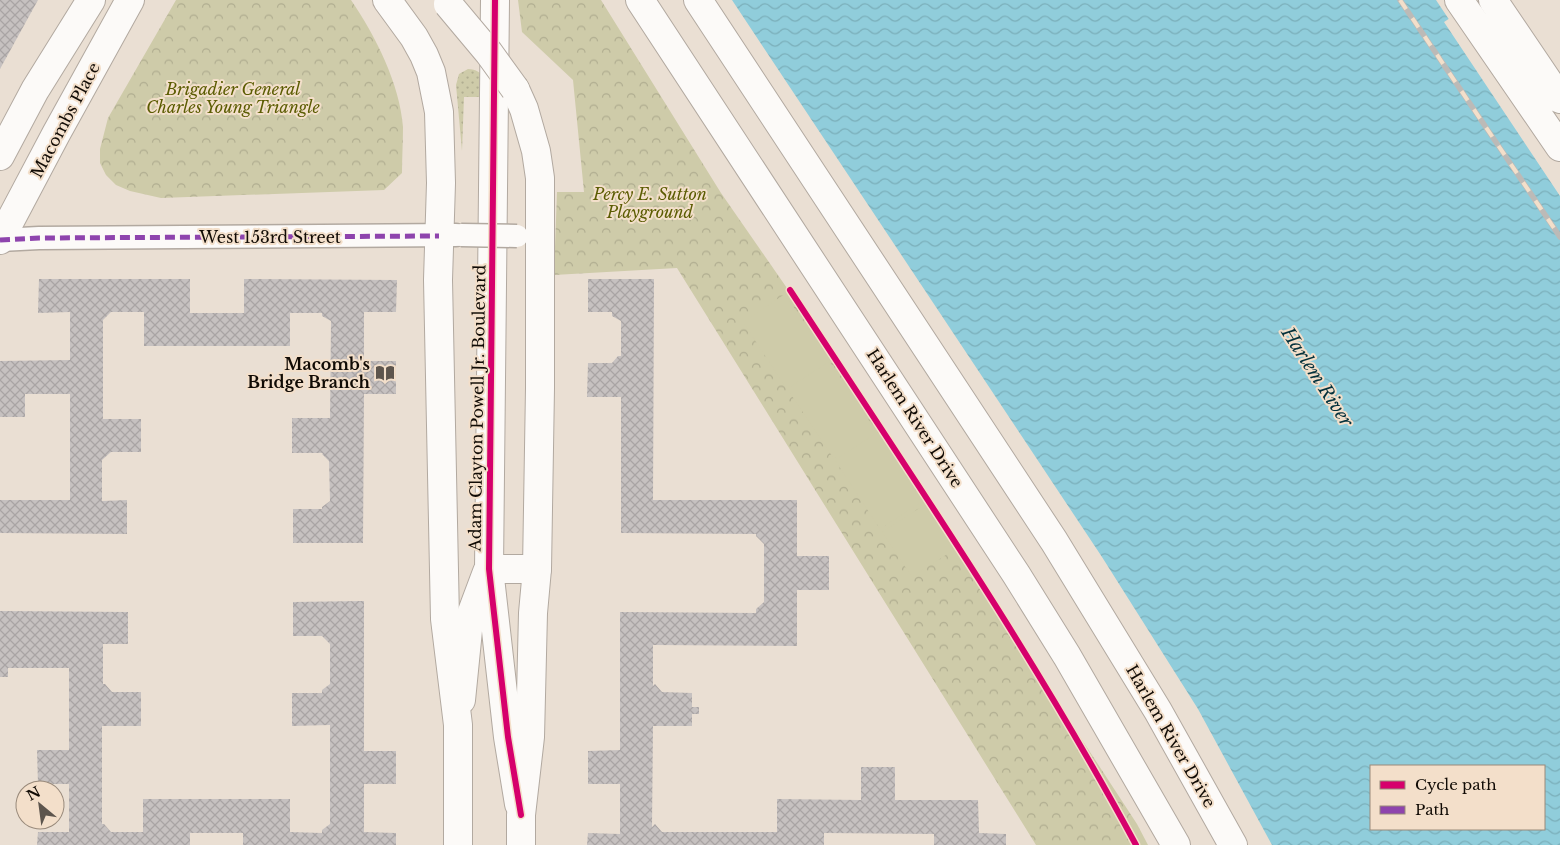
<svg xmlns="http://www.w3.org/2000/svg" width="1560" height="845" font-family="'Libre Baskerville',serif">
  <defs>
    <pattern id="grass-dots" width="8" height="8" patternUnits="userSpaceOnUse" patternTransform="scale(1.25)"><rect width="8" height="8" fill="#cecba9"/><path d="M2 2h.1M6 6h.1" fill="none" stroke="#b0ad90" stroke-width="1.8" stroke-linecap="round"/></pattern>
    <pattern id="park-crowns" width="20" height="18" patternUnits="userSpaceOnUse" patternTransform="scale(1.25)"><rect width="20" height="18" fill="#cecba9"/><path d="M2 6a3 3 0 1 1 6 0M12 15a3 3 0 1 1 6 0" fill="none" stroke="#b0ad90"/></pattern>
    <pattern id="water-waves" width="16" height="10" patternUnits="userSpaceOnUse" patternTransform="scale(1.25)"><rect width="16" height="10" fill="#90cddb"/><path d="M0 5q4-4 8 0t8 0" fill="none" stroke="#7bafba"/></pattern>
    <pattern id="building-cross-hatch" width="8" height="8" patternUnits="userSpaceOnUse" patternTransform="scale(1.25)"><rect width="8" height="8" fill="#c6c1c0"/><path d="M0 0l8 8M0 8l8-8" fill="none" stroke="#a9a4a4"/></pattern>
  </defs>
  <rect width="100%" height="100%" fill="#eadfd3"/>
  <!-- grass -->
  <path fill="url(#grass-dots)" d="M468 69C484 69 489 85 496 97H464L462 151 456 85 459 74Z"/>
  <!-- park -->
  <path fill="url(#park-crowns)" d="M176 0H351C375 35 400 84 403 127 403 142 402 158 402 173L384 190 161 198 130 191 116 185 106 175 100 163V149L108 118Z
    M518 0H601L721 193 789 291 1137 824 1148 845H1036L677 268 554 275 557 192H584L573 80 522 32Z"/>
  <!-- garden -->
  <path fill="#cecba9" d="M785 294 830 361 787 389 743 322Z
    M830 362 876 431 834 459 788 390Z
    M878 432 923 501 880 529 835 460Z
    M926 504 955 549 912 577 882 532Z"/>
  <!-- water -->
  <path fill="url(#water-waves)" fill-rule="evenodd" d="M732 0H1478L1444 22 1560 196V845H1272L1198 709 1102 557ZM1371 766H1544V829H1371Z"/>
  <!-- pier -->
  <path fill="#eadfd3" d="M1436 0H1480L1450 21Z"/>
  <!-- building -->
  <path fill="url(#building-cross-hatch)" d="M0 0H38L0 69Z
    M39 279H190V313H244V279L397 280 396 312H364V361H396V394H364L363 543H293V509H322V507L330 501 329 461 322 454 323 453H292V418H330L331 321 322 316V313H290V346H144V312H111L103 320V419H141V452H111L102 460V501L127 500V534L0 533V500H70V394H25V417H0V361L70 360V312L38 313Z
    M588 279H654L653 500H797V556H829V590H797V646L653 645V686L655 684 662 692 692 693V707H699V714H692V726H653L652 827 655 824 662 832H777V799L861 800V767H895V800H978L979 833 1006 834V845H934V834L824 833V845H587L588 833 620 834V784H588V751L620 750V612L756 613V609L764 602V544L756 536V534L621 533V397H587L588 363H612L618 356H621V321L612 316V312H588Z
    M364 601V751H396V784H364V832L396 833V845H243V833H190V845H37L38 832H69V784H38L37 750H69V668H8V677H0V611L128 612V644H103V684H105L112 692H141V726H102V824H104L111 832H143V799H290V832L322 833V830L330 824V725L292 726V693H322V690L330 684V644L322 636H293V602Z"/>
  <g fill="none" stroke-linecap="round" stroke-linejoin="round">
    <!-- street casing -->
    <g stroke="#b2a9a0" stroke-width="25">
      <path id="street" d="M0 240 39 238 456 235"/>
    </g>
    <!-- secondary casing -->
    <g stroke="#b2a9a0" stroke-width="30">
      <path id="secondary" d="M495 0 489 569 508 737 519 804
        M0 156 35 90 91 0
        M0 240 56 134 130 0
        M489 569H537
        M461 700 469 620 487 572"/>
    </g>
    <!-- primary casing -->
    <g stroke="#b2a9a0" stroke-width="30">
      <path id="primary" d="M387 0 414 37 424 55 431 72 439 112 441 183 438 280 445 619 458 725V845
        M515 89 524 109 536 151 540 178V388L537 569 533 613 530 737 521 815V845"/>
    </g>
    <!-- highway casing -->
    <g stroke="#b2a9a0" stroke-width="30">
      <path id="highway" d="M640 0 1016 574 1067 656 1176 845
        M698 0 1054 541 1158 711 1233 845
        M1459 0 1560 147
        M1493 0 1560 99"/>
    </g>
    <!-- street -->
    <use href="#street" stroke="#fcfaf8" stroke-width="22"/>
    <!-- secondary -->
    <use href="#secondary" stroke="#fcfaf8" stroke-width="28"/>
    <!-- primary -->
    <use href="#primary" stroke="#fcfaf8" stroke-width="28"/>
    <!-- highway -->
    <use href="#highway" stroke="#fcfaf8" stroke-width="28"/>
    <!-- rail casing -->
    <g stroke="#bcbab7" stroke-width="5.5">
      <path id="rail" d="M1400 0 1560 237"/>
    </g>
    <!-- rail -->
    <use href="#rail" stroke="#f3dfca" stroke-width="4" stroke-dasharray="11" stroke-linecap="butt"/>
    <!-- street-bridge casing -->
    <g stroke="#b2a9a0" stroke-width="25" stroke-linecap="butt">
      <path id="street-bridge" d="M461 235 517 236"/>
    </g>
    <!-- primary-bridge casing -->
    <g stroke="#b2a9a0" stroke-width="30" stroke-linecap="butt">
      <path id="primary-bridge" d="M448 4 489 53 515 89"/>
    </g>
    <!-- street-bridge -->
    <use href="#street-bridge" stroke="#fcfaf8" stroke-width="22"/>
    <!-- primary-bridge -->
    <use href="#primary-bridge" stroke="#fcfaf8" stroke-width="28"/>
    <!-- quiet -->
    <path stroke="#8e44ad" stroke-width="5" stroke-dasharray="10 5" stroke-linecap="butt" d="M0 240 39 238 439 236"/>
    <!-- cycleway casing -->
    <g stroke="#f3dfca" stroke-width="9">
      <path id="cycleway" d="M495 0 489 569 508 737 521 815
        M790 290C909 472 1033 653 1136 845"/>
    </g>
    <!-- cycleway -->
    <use href="#cycleway" stroke="#d6006c" stroke-width="6"/>
  </g>
  <!-- icons -->
  <defs>
    <g id="library-bare" transform="scale(1.5)"><path d="M-6-4Q-3-5.5-.7-3.5V5Q-3 3-6 4ZM6-4Q3-5.5 .7-3.5V5Q3 3 6 4Z" fill="#5d554d" stroke="#f3dfca" stroke-width="2.5" paint-order="stroke"/></g>
  </defs>
  <g fill-rule="evenodd">
    <use href="#library-bare" x="385" y="373"/>
  </g>
  <g text-anchor="middle" dominant-baseline="central" stroke-width="4" stroke-linejoin="round" paint-order="stroke">
    <!-- park labels -->
    <g font-size="16" font-style="italic" fill="#5b5c02" stroke="#f3dfca">
      <text x="233" y="89">Brigadier General<tspan x="233" dy="18">Charles Young Triangle</tspan></text>
      <text x="650" y="194">Percy E. Sutton<tspan x="650" dy="18">Playground</tspan></text>
    </g>
    <!-- street labels -->
    <g font-size="16" fill="#110b05" stroke="#f3dfca">
      <text transform="translate(65 120) rotate(-62)">Macombs Place</text>
      <text x="270" y="237">West 153rd Street</text>
      <text transform="translate(477 408) rotate(-89)">Adam Clayton Powell Jr. Boulevard</text>
      <text transform="translate(915 418) rotate(57)">Harlem River Drive</text>
      <text transform="translate(1171 736) rotate(60)">Harlem River Drive</text>
    </g>
    <!-- poi labels -->
    <g font-size="16" font-weight="bold" fill="#110b05" stroke="#f3dfca" text-anchor="end">
      <text x="370" y="364">Macomb's<tspan x="370" dy="18">Bridge Branch</tspan></text>
    </g>
    <!-- water labels -->
    <g font-size="18" font-style="italic" fill="#03313c" stroke="#f3dfca">
      <text transform="translate(1317 377) rotate(57)">Harlem River</text>
    </g>
  </g>
  <!-- legend -->
  <rect x="1370" y="765" width="175" height="65" fill="#f3dfca" stroke="#998a7b"/>
  <rect x="1380" y="781" width="25" height="8" fill="#d6006c" stroke="#998a7b"/>
  <text x="1415" y="790" font-size="15" fill="#110b05">Cycle path</text>
  <rect x="1380" y="806" width="25" height="8" fill="#8e44ad" stroke="#998a7b"/>
  <text x="1415" y="815" font-size="15" fill="#110b05">Path</text>
  <!-- north arrow -->
  <g transform="translate(40 805) rotate(331)"><circle r="24" fill="#f3dfca" stroke="#998a7b"/>
  <path d="M0-4L9 19L0 12L-9 19Z" fill="#5d554d"/>
  <text y="-8" font-size="14" font-weight="bold" text-anchor="middle" fill="#110b05">N</text>
  </g>
</svg>
